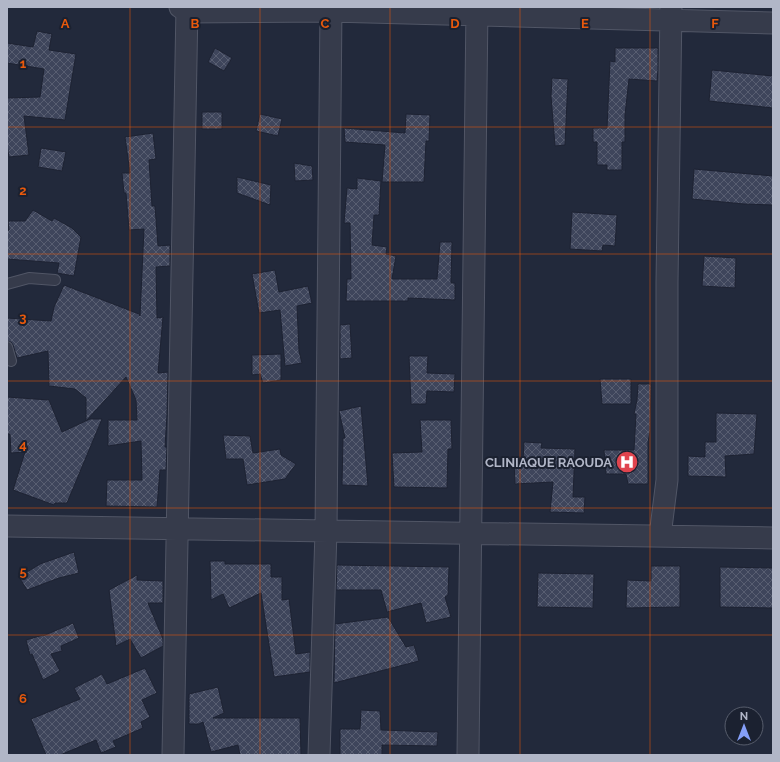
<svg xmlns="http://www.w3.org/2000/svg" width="780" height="762" font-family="Raleway,sans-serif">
  <defs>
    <pattern id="building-cross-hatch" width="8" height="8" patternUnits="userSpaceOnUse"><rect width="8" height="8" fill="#3e455b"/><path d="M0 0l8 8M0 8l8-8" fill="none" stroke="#585e71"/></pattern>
  </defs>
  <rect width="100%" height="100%" fill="#22293b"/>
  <!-- building -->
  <path fill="url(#building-cross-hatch)" stroke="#1d2232" d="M37 31 52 34 49 50 76 54 65 120 24 116 29 155 9 157 7 145V98L40 97 44 69 7 63V43L33 47Z
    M215 48 232 58 224 71 208 62Z
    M615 48H658V70L657 81 629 79 625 115V142H622V170H607V165H597V142H593V128H607L610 61 615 62Z
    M712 70 773 76V108L709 101Z
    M552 78 568 79 565 145 555 146 551 96Z
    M202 112H222V129H202Z
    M260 114 282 119 278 136 256 131Z
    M406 114 430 115 429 141H426L424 182H382L385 145 345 142 344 128 405 133Z
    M153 133 156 159 149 160 152 206H155L158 246 170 245V266L156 267 157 318 163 317 158 373 168 372 167 415 165 447H167L166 470H160L157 507 106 506 107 480H142L141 441 108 446V420H137L136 400 126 377 86 421V398L75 389 49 386 48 351 17 358 13 345 11 342 7 341V318L51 321 54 307 64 285 139 314 140 316 144 229 129 230 126 193H124L122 173H130L125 137Z
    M41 148 66 152 62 171 38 167Z
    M294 163 312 166 313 180 295 181Z
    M694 169 773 176V205L744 204 692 199Z
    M237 177 271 185 270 205 237 193Z
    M357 178 381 181 379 215H374L372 245 387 247 386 254 396 256 392 279H437L440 242H452L451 283H455V300L408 298V301H346L347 279H351L350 223H344L347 188 357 189Z
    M33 210 52 221 54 218 72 228 81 237 74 276 57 273 59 263 7 259V231L9 230 8 221H25Z
    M572 212 617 215 615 246 603 245 602 251 570 249Z
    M704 256 736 258 735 288 702 286Z
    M275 270 279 292 308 286 312 303 297 306 299 351 302 363 285 366 280 310 259 313 252 274Z
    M350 324 352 358 340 359V325Z
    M281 354V380L263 383 260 374 252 375V355Z
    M409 356H428L427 373 455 374 454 392 427 391 426 404H411Z
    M600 379H631V404H602Z
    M638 384H651L650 432 648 442V484H628L626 474H606L604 450H634L636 414H634L637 400Z
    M7 397 49 400 62 432 90 419H102L67 503H55L54 505 13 490 25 452 11 453 10 434H7Z
    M361 406 368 486 342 485 343 438H345L339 411Z
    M716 413 757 414 754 454 725 456 726 477 688 476V456L705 457V442H716Z
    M420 420H451L452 449H448L447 488 394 487 392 453 422 452Z
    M223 435 250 436 253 453 280 449 281 455 296 464 285 479 247 485 243 459H226Z
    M524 442 542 443 541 448 575 449 573 497H585L584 513 550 512 553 482 515 484 514 461H523Z
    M74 552 79 573 59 578 27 590 19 577 40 564Z
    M210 561H225V564H271V577H282V600L289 599 296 654 310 652V672L274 677 261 593 229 608 223 594 211 600Z
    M337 565 449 567 448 595 445 597 451 617 426 623 421 603 387 612 381 590H336Z
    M651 566H680V607L626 608 627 580 651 581Z
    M720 567 773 568V608L720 607Z
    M538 573 594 574 593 608 537 607Z
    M137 575V580L163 581V603H148L163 639V646L141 658 130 639 116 646 109 590Z
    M388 617 406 647 414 645 419 661 334 683 335 624Z
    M73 623 79 638 61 646 62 651 51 654 60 671 43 680 32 654 30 655 26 640 43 635V636Z
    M145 668 157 693 142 700 150 717 141 722 143 728 113 741 116 747 101 753 96 740 60 755H46L31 719 80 699 74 688 102 674 107 684Z
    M218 687 224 713 213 718H300L301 755H240L238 745 211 752 203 722 199 724H189V694Z
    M361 710 380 711 381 730 438 732 437 746 382 745V755H340V729H360Z"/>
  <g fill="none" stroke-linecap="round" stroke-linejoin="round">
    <!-- lane casing -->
    <g stroke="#515666" stroke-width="12">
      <path id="lane" d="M7 284 29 278 55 280
        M7 347 11 361"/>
    </g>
    <!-- street casing -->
    <g stroke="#515666" stroke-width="23">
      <path id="street" d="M180 7 187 12 331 11 773 23
        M7 526 773 538
        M660 536 667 480V282L671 7
        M173 755 187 7
        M319 755 326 531 331 7
        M468 755 477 7"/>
    </g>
    <!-- lane -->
    <use href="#lane" stroke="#363b4b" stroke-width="10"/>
    <!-- street -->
    <use href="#street" stroke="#363b4b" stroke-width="21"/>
  </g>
  <!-- grid -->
  <path fill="none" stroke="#e8590c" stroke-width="1" stroke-opacity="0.55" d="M130 7V755M260 7V755M390 7V755M520 7V755M650 7V755M7 127H773M7 254H773M7 381H773M7 508H773M7 635H773"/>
  <!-- icons -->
  <defs>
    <g id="hospital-disc" transform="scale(1.15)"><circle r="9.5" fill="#e0444e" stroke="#1b2130"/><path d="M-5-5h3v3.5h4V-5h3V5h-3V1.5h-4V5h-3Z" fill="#fff"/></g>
  </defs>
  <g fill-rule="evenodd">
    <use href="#hospital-disc" x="627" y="462"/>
  </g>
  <g text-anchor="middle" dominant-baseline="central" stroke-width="4" stroke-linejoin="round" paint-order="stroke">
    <!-- poi labels -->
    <g font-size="13" font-weight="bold" fill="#b1b6c7" stroke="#1b2130" text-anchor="end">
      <text x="612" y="462">CLINIAQUE RAOUDA</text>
    </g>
  </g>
  <g font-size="13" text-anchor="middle" font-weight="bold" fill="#e8590c" stroke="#1b2130" stroke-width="4" stroke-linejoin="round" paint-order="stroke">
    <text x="65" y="28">A</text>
    <text x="195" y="28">B</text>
    <text x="325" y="28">C</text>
    <text x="455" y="28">D</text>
    <text x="585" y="28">E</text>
    <text x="715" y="28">F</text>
    <text x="23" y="68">1</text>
    <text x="23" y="195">2</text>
    <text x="23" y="322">3</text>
    <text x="23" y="449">4</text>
    <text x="23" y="576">5</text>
    <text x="23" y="703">6</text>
  </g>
  <!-- border -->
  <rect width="780" height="762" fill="none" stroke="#b1b6c7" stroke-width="16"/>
  <!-- north arrow -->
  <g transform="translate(744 726)"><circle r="19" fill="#1b2130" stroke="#575d6c"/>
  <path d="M0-3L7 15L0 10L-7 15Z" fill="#859ff8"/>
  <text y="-6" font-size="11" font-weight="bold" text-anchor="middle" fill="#b1b6c7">N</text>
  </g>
</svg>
